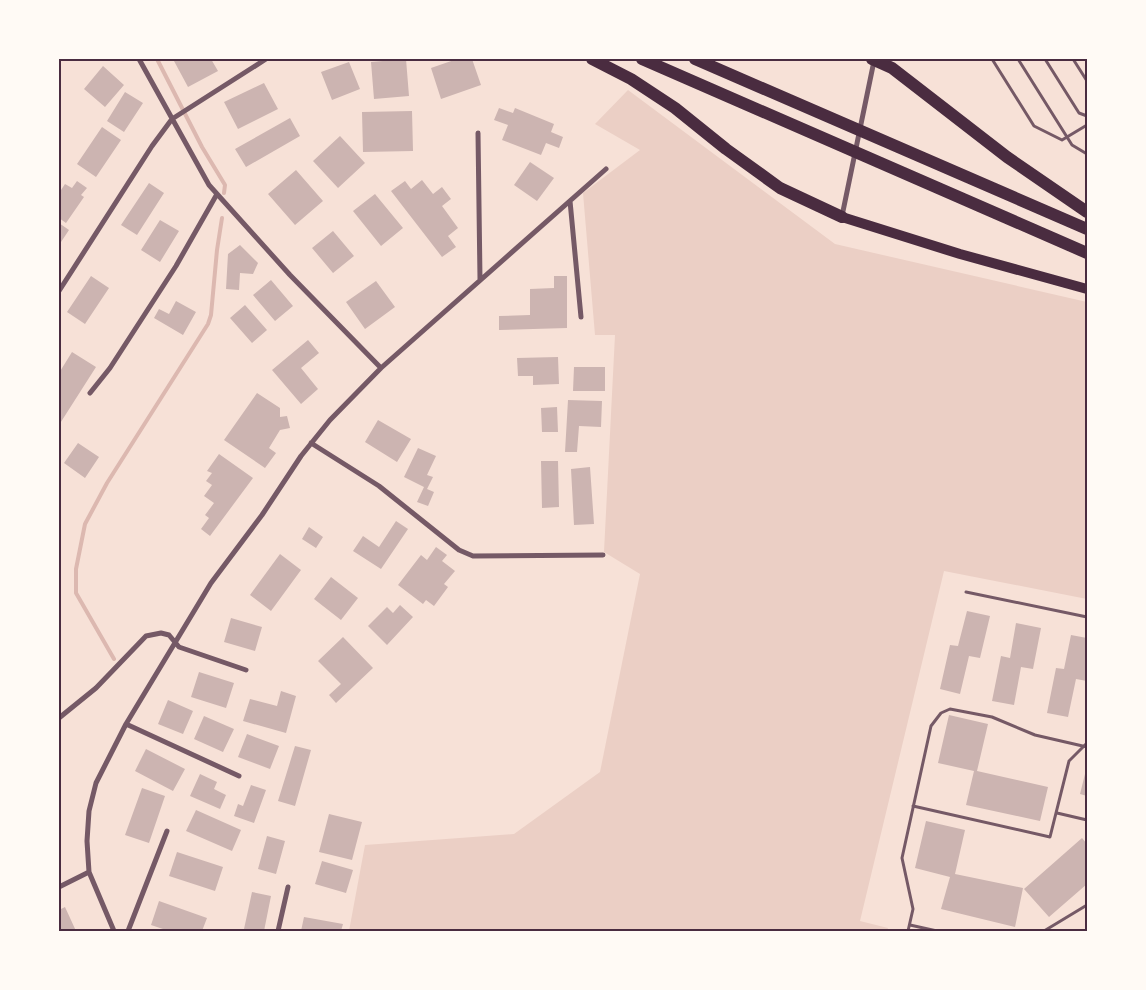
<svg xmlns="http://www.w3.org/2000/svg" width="1146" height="990" font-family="Roboto,sans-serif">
  <rect width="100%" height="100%" fill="#f7e1d7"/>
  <!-- green -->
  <path fill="#ebcfc5" d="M628 90 835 244 1087 302V599L944 571 860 921 888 928 887 931H349L365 845 514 834 600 772 640 574 604 552 615 335H595L583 193 640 150 595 124Z"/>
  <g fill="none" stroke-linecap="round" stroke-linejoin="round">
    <!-- stream -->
    <path stroke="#dcb8b0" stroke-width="4" d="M157 59 202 147 225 185 224 193
      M114 659 76 593V569L85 524 107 483 208 324 211 315 217 250 222 218"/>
  </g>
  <!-- building -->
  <path fill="#ccb4b1" d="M178 59H211L218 71 188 87 174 61Z
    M406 59 409 96 374 99 371 62Z
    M457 59H472L481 85 441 99 431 68Z
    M349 62 360 89 332 100 321 72Z
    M103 66 124 85 105 107 84 89Z
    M264 83 278 109 238 129 224 102Z
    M125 92 143 103 124 132 107 121Z
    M499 108 513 113 515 108 554 124 551 132 563 137 559 148 546 143 541 155 502 140 508 125 494 120Z
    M412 111 413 151 363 152 362 112Z
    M290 118 300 136 246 167 235 149Z
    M102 127 121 140 96 177 77 164Z
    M340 136 365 163 338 188 313 161Z
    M530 162 554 178 537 201 514 185Z
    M296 170 323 201 295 225 268 194Z
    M422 180 433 194 442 187 451 199 442 206 458 228 448 236 456 247 442 257 391 191 405 181 411 189Z
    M77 181 87 188 81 195 84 197 66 223 59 218V193L65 184 72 188Z
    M149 183 164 193 137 235 121 225Z
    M375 194 403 228 381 246 353 211Z
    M160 220 179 231 160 262 141 250Z
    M59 223 69 230 59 245Z
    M333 231 354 256 333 273 312 248Z
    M240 245 258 263 253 274 240 273 239 290 226 289 228 254Z
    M91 276 109 288 85 324 67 312Z
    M554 276H567V328L499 330V316L530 315V289L554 288Z
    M271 280 293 306 275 321 253 295Z
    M376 281 395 307 365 329 346 302Z
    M176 301 196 312 183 335 154 318 159 309 169 314Z
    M245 305 267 330 252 343 230 318Z
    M308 340 319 353 301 368 318 389 301 404 272 370Z
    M72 352 96 367 59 425V373Z
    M558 357 559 384 533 385V376H518L517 358Z
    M574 367H605V391H573Z
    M257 393 280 408V417L287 416 290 428 280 430 269 448 276 453 265 468 224 440Z
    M568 400 602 401 601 427 579 426 577 452H565Z
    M557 407 558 432H542L541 408Z
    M378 420 411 439 397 462 365 442Z
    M78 443 99 457 85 478 64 463Z
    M418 448 436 456 427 475 433 477 427 489 434 492 428 506 417 502 424 487 404 477Z
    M219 454 253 478 210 536 201 529 209 518 205 515 214 503 204 496 212 485 206 481 212 473 207 471Z
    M541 461H558L559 507 542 508Z
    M590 467 594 524 574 525 571 469Z
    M396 521 408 529 381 569 353 551 363 536 379 547Z
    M309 527 323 537 316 548 302 539Z
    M436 547 447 555 442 561 455 571 444 584 448 587 434 606 426 600 423 604 398 585 421 555 427 560Z
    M280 554 301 570 271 611 250 595Z
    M331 577 358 598 341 620 314 599Z
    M400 605 413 617 387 645 368 626 387 607 393 613Z
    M967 611 990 616 980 658 969 656 960 694 940 689 950 645 958 646Z
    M231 618 262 627 255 651 224 642Z
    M1016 623 1041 628 1033 669 1021 667 1014 705 992 701 1001 656 1010 658Z
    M1071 635 1087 638V681L1076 679 1068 717 1047 713 1056 668 1064 669Z
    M343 637 373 668 336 703 329 695 341 684 318 661Z
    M199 672 234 683 226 708 191 697Z
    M281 691 296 696 286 733 243 721 250 699 277 706Z
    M168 700 193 711 183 734 158 724Z
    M949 715 988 724 977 771 1048 787 1040 821 966 805 974 771 938 763Z
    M204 716 234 729 223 752 194 739Z
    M247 734 279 746 270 769 238 757Z
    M295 746 311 750 295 806 278 801Z
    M146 749 185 769 173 791 135 771Z
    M1087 766V796L1080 794Z
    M200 774 217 782 214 789 226 795 220 809 190 796Z
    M251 785 266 790 254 823 234 816 238 804 243 806Z
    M142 788 165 796 149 843 125 835Z
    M196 810 241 830 232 851 186 831Z
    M329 814 362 822 352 860 319 852Z
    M926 821 965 830 955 874 1023 888 1015 927 941 909 950 877 915 868Z
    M267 836 285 841 276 874 258 869Z
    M1082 838 1087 844V884L1049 917 1024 889Z
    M177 852 223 867 215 891 169 876Z
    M322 861 353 870 346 893 315 884Z
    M252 892 271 896 264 931 244 929Z
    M159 901 207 918 202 931H169L151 925Z
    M65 907 76 931H59V910Z
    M304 917 343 924 341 931H301Z"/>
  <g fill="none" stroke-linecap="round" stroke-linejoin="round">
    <!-- service -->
    <path stroke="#755966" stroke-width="3" d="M992 59 1034 126 1062 140 1087 125
      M1018 59 1072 145 1087 154
      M1045 59 1079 113 1087 116
      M1073 59 1087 81
      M966 592 1087 617
      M913 806 1050 837 1069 761 1087 743
      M1057 813 1087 820
      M910 925 937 931
      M908 931 913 909 902 858 931 726 941 713 950 709 992 717 1035 735 1087 747
      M1044 931 1087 905"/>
    <!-- minor -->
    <path stroke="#755966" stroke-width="5" d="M139 59 209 185 290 275 381 368
      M478 133 480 279
      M570 201 581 317
      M842 216 874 61
      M59 291 152 146 172 119 266 59
      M90 393 110 368 176 266 217 194
      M311 443 379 486 459 550 473 556 603 555
      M59 718 96 688 146 636 161 633 169 635 179 647 246 670
      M126 724 239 776
      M59 887 89 872
      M114 931 89 872 87 841 89 811 96 783 126 724 211 583 262 515 301 456 330 420 381 368 606 169
      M128 931 167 831
      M278 931 288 887"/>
    <!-- primary -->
    <path stroke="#4a2c40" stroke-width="10" d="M842 217 960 254 1087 289"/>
    <!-- motorway -->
    <path stroke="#4a2c40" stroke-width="12" d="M592 59 631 79 675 108 726 149 780 188 842 217
      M642 59 1087 253
      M695 59 1087 229
      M872 59 892 68 1007 157 1087 212"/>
  </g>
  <!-- border -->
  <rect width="1146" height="990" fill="none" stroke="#fffaf5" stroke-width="120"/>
  <rect x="60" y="60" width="1026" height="870" fill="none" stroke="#4a2c40" stroke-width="2"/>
</svg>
